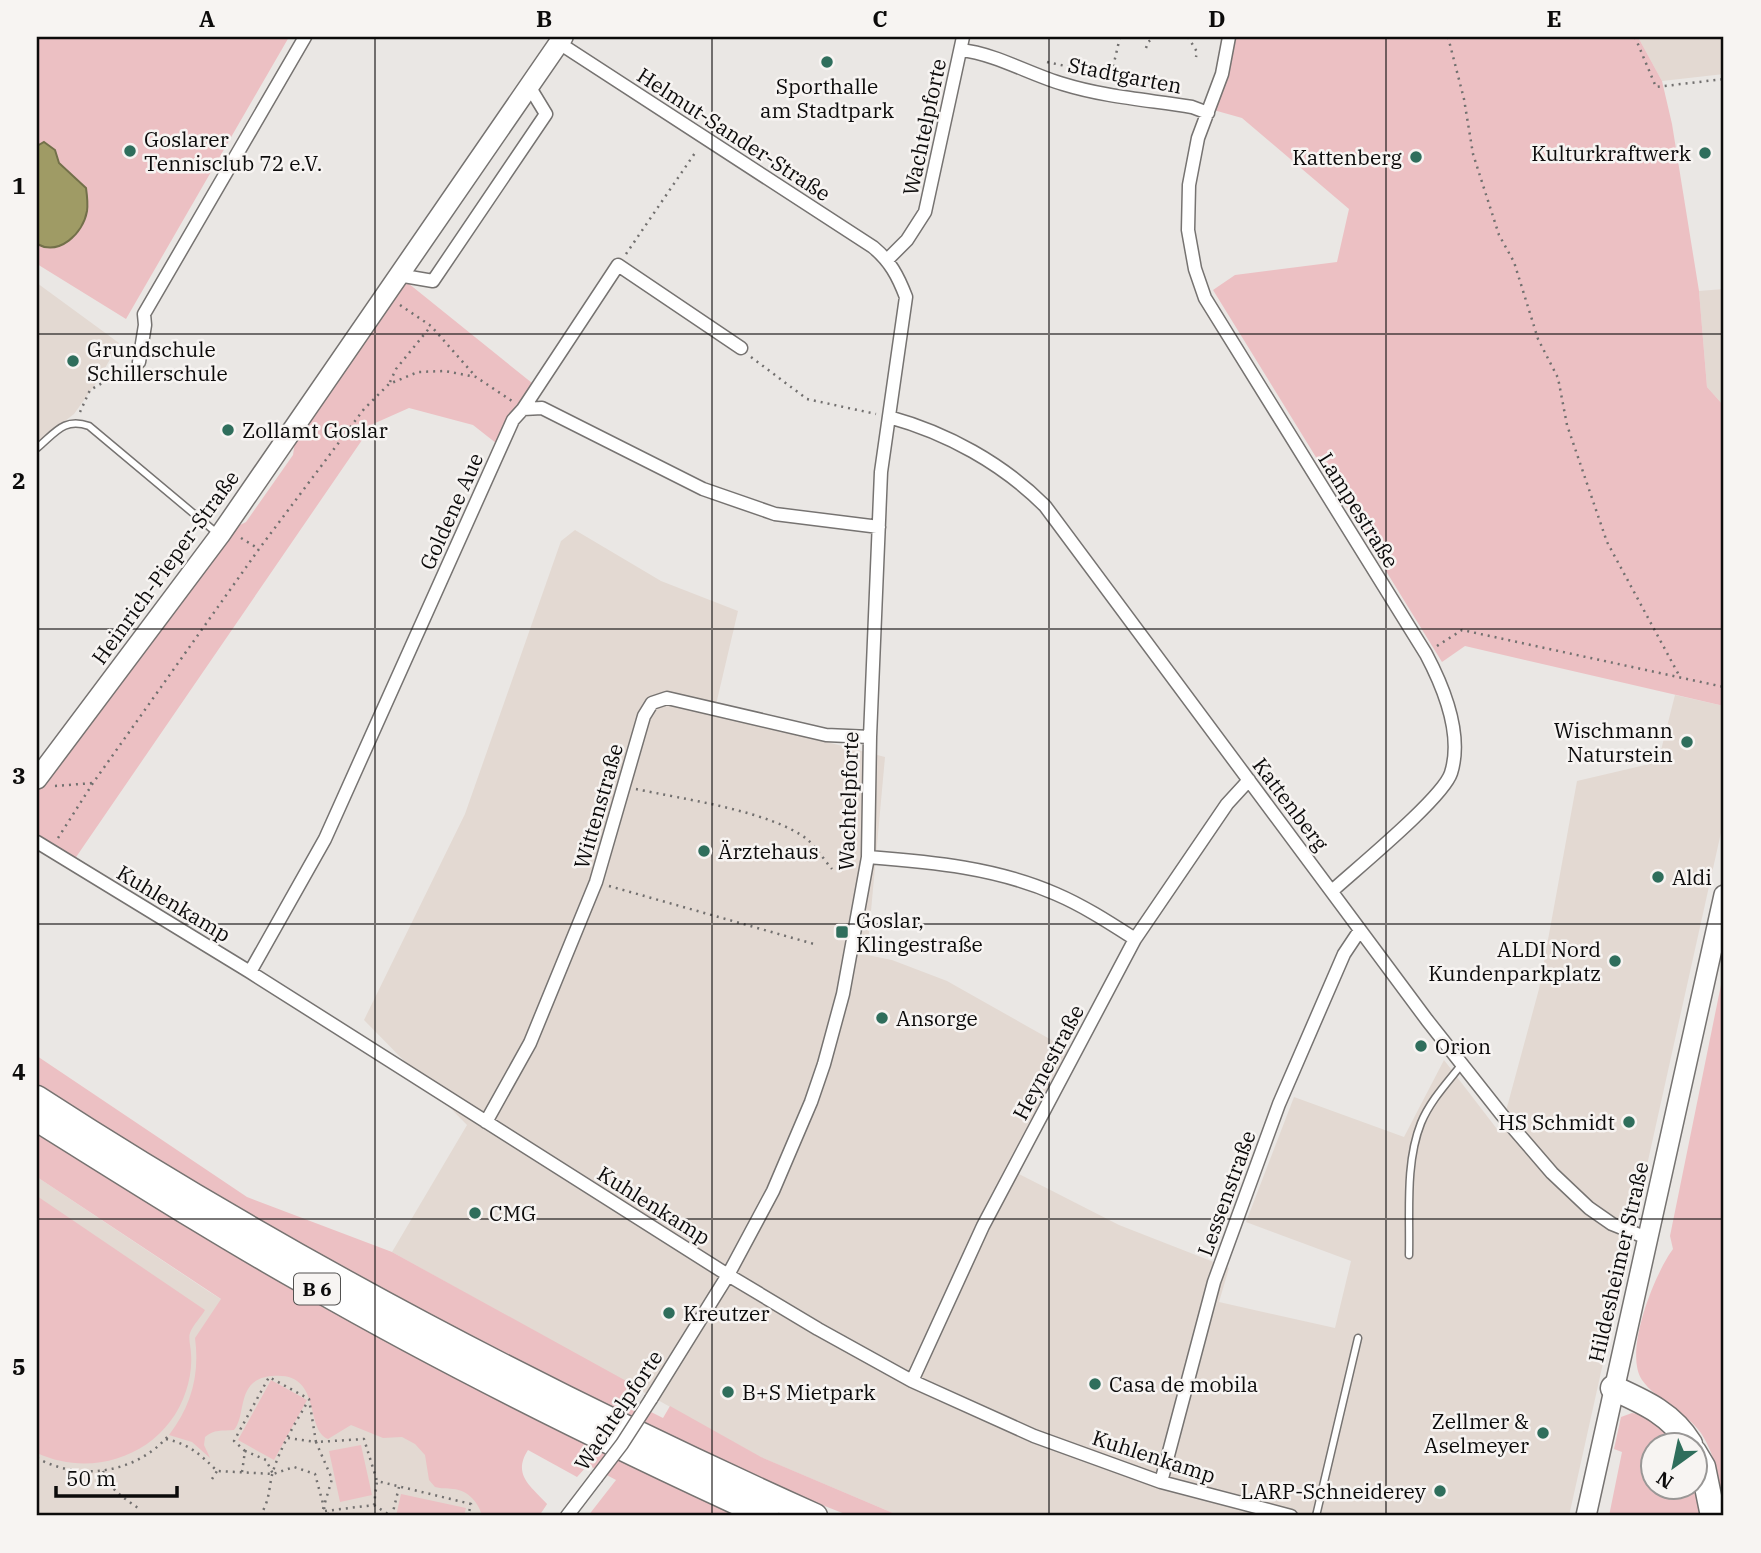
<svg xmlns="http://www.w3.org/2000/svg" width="1761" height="1553" font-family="'IBM Plex Serif',serif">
  <rect width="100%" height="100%" fill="#eae7e4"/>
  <!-- built -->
  <path fill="#e3d9d2" d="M1638 37H1724V74L1662 81Z
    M37 283 119 343 99 379 74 414 37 443Z
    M1724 289V406L1707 387 1699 291Z
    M575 530 661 581 738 611 714 713 885 757 867 955 892 960 947 981 1080 1056 1017 1173 1119 1225 1229 1268 1219 1302 1335 1328 1351 1261 1246 1222 1294 1097 1404 1137 1444 1060 1500 1133 1539 989 1577 781 1658 762 1675 695 1724 706V819L1569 1516H900L760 1457 392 1252 467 1125 364 1020 465 814 561 541Z
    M37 1177 208 1291 547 1504 539 1516H37Z"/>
  <!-- green -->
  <path fill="#ecc0c3" d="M37 37H289L126 319 37 264Z
    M1232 37H1638L1662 81 1672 124 1699 291 1707 387 1724 406V706L1465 646 1442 662 1213 290 1235 275 1337 262 1349 209 1242 118 1210 109Z
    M398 275 537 387 501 447 473 425 409 408 373 424 72 863 37 842V779L220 535 246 522 293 455 298 422Z
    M1724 970V1509C1720 1483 1716 1456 1701 1433 1685 1411 1657 1401 1642 1380 1623 1352 1655 1273 1673 1249L1670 1236Z
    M37 1056 247 1197 392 1252 639 1388 631 1402 663 1418 670 1406 761 1457 900 1516H850L736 1471 450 1330 218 1202 37 1085Z
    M37 1129C88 1163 139 1199 192 1230 370 1334 552 1431 740 1516H588L616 1480 588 1465 577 1477 528 1450C512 1475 531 1486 547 1504L539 1516H482C479 1503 468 1490 453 1489 446 1488 442 1489 435 1487L429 1480 425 1455 415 1444 402 1437 383 1438 351 1425 328 1439C304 1429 323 1371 272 1376 235 1379 247 1416 234 1430 222 1431 214 1429 205 1437L204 1445 210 1458 192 1442 169 1435C191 1406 200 1375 195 1338L221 1299 37 1177Z
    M37 1196 205 1310C201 1317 193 1325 190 1333 188 1338 191 1347 191 1354 192 1366 190 1379 186 1391 166 1453 95 1480 37 1453Z
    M271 1380 307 1400 274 1460 238 1440Z
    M1632 1413C1653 1416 1663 1430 1677 1444H1652V1486H1694L1702 1516H1609L1622 1452 1614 1449 1621 1417Z
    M361 1445 372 1495 340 1502 329 1451Z
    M401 1494 466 1508 464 1516H396Z"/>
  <!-- water -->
  <path fill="#9f9b65" stroke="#73704a" stroke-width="2" d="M44 142 55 150 59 163 86 188C87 195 88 204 87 211 83 234 59 256 37 244V146Z"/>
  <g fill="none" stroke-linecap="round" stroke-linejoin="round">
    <!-- lane casing -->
    <g stroke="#767371" stroke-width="9">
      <path id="lane" d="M37 448C55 433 64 417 89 426L218 534
        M1409 1255C1410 1213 1405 1163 1421 1123 1430 1101 1447 1083 1462 1064
        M1316 1516 1358 1338"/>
    </g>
    <!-- street casing -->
    <g stroke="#767371" stroke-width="15">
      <path id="street" d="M1229 37 1222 74 1198 138 1189 185 1188 230 1195 269 1205 298 1426 654C1444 688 1463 735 1451 773 1443 798 1356 869 1332 891
        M559 43 873 247C890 261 898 276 906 297L881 472 870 737 868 857 843 994 824 1064 811 1102 773 1191 728 1275 651 1399
        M961 50C996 54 1029 74 1063 84 1105 97 1149 100 1192 107L1208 113
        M888 259 907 240 925 212 963 37
        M398 275 433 281 546 114 529 86
        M139 362 145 325 144 314 305 37
        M523 409 618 265 741 348
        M889 417C947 433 1002 463 1045 506L1427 1020 1502 1115 1552 1173 1589 1208 1612 1224 1647 1238
        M37 842 250 972 728 1275 818 1329 912 1381 1034 1436 1161 1482 1291 1516
        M868 857C933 862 997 868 1056 894 1084 906 1110 923 1135 939
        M250 972 325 839 513 420 523 409 542 408 703 489 775 514 879 527
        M486 1122 530 1043 596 882 644 716 652 703 667 698 826 735 870 737
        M912 1381 983 1226 1135 939 1227 804 1249 780
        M1161 1482 1214 1282 1279 1104 1344 954 1360 930
        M567 1516 596 1478"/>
    </g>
    <!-- secondary casing -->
    <g stroke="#767371" stroke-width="22">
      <path id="secondary" d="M37 779 220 535 563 37
        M1586 1516 1724 895"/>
    </g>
    <!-- highway casing -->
    <g stroke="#767371" stroke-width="27">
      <path id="highway" d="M37 1098C285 1259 546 1395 815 1516
        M37 1119C127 1175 216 1232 309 1284 457 1369 612 1445 767 1516
        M1613 1388C1644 1402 1672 1414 1690 1444
        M1694 1452 1703 1467 1713 1516"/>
    </g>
    <!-- path -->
    <path stroke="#72706f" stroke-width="2.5" stroke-dasharray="2 5" stroke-linecap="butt" d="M1188 37 1197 52 1196 57
      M1448 37 1464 99 1473 154 1499 235 1514 262 1538 339 1558 378 1567 425 1607 542 1680 677
      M1635 37 1656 87 1724 79
      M1146 48 1148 42 1155 37
      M1047 62 1084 70 1090 76
      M1110 80 1120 37
      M1145 82 1150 87
      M626 254 697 150
      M400 305 431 326 476 377
      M751 357 807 399 876 414
      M390 382 396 369 431 326
      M80 412 90 390 127 369
      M241 538 259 549
      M1437 646 1462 630 1724 687
      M55 786 93 783
      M636 789C682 799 772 811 808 840 817 848 824 860 832 869
      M58 838 93 783 259 549 364 409 389 384 418 372 445 371 476 377 512 401
      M609 886 814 944
      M288 1438 316 1442 332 1479 321 1516
      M166 1439C189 1444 201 1455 217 1471L273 1474 294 1467 315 1474 325 1511 330 1516
      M245 1451 234 1441 269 1377 309 1399 316 1442 364 1439 377 1481 471 1504 468 1516
      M37 1458C80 1482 137 1473 169 1435
      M103 1471C109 1489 124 1498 138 1508
      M242 1472 245 1451 266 1460 273 1474
      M212 1479 217 1471
      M374 1505 391 1516
      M325 1511 374 1505 377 1481
      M260 1516C270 1499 268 1493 272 1475 279 1449 295 1424 308 1401
      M392 1516 399 1487"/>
    <!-- lane -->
    <use href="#lane" stroke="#fff" stroke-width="6"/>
    <!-- street -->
    <use href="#street" stroke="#fff" stroke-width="12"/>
    <!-- secondary -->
    <use href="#secondary" stroke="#fff" stroke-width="19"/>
    <!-- highway -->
    <use href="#highway" stroke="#fff" stroke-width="24"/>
    <!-- street-bridge casing -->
    <g stroke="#767371" stroke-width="15" stroke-linecap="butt">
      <path id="street-bridge" d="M596 1478 622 1444 651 1399"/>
    </g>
    <!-- street-bridge -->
    <use href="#street-bridge" stroke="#fff" stroke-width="12"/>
  </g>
  <!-- grid -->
  <path fill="none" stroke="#0c0b0b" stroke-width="2" stroke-opacity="0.55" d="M375 37V1516M712 37V1516M1049 37V1516M1386 37V1516M37 334H1724M37 629H1724M37 924H1724M37 1219H1724"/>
  <!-- markers -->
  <g fill="#2f6e5c" stroke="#f7f4f2" stroke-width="2.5">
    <circle cx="827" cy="62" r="7"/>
    <circle cx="130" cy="151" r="7"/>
    <circle cx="1705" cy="153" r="7"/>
    <circle cx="1416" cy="157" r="7"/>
    <circle cx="73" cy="361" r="7"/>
    <circle cx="228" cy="430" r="7"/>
    <circle cx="1687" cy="742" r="7"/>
    <circle cx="704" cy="851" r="7"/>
    <circle cx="1658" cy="877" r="7"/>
    <rect x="835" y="925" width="14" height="14" rx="3.5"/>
    <circle cx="1615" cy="961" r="7"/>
    <circle cx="882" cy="1018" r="7"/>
    <circle cx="1421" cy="1046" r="7"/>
    <circle cx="1629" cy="1122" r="7"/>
    <circle cx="475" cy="1213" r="7"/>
    <circle cx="669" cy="1313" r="7"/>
    <circle cx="1095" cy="1384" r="7"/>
    <circle cx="728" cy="1392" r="7"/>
    <circle cx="1543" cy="1433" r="7"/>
    <circle cx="1440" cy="1491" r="7"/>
  </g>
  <g text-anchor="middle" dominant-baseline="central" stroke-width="5" stroke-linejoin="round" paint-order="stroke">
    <!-- shield labels -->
    <rect fill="#f7f4f2" stroke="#525150" stroke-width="2" x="294" y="1273.5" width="46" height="31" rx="5"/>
    <g font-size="19" font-weight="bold" fill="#0c0b0b">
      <text x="317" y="1289">B 6</text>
    </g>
    <!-- street labels -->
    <g font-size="21" fill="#0c0b0b" stroke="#f7f4f2">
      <text transform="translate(1125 75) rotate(11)">Stadtgarten</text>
      <text transform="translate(924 127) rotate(-78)">Wachtelpforte</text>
      <text transform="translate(734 134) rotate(33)">Helmut-Sander-Straße</text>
      <text transform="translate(1359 510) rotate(58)">Lampestraße</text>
      <text transform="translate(451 511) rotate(-66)">Goldene Aue</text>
      <text transform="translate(165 567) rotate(-54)">Heinrich-Pieper-Straße</text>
      <text transform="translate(848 801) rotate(-88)">Wachtelpforte</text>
      <text transform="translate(1291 804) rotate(53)">Kattenberg</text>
      <text transform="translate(598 806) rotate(-74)">Wittenstraße</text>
      <text transform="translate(174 903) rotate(31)">Kuhlenkamp</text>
      <text transform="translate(1048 1062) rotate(-62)">Heynestraße</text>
      <text transform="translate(1226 1193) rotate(-70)">Lessenstraße</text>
      <text transform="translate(654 1205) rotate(32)">Kuhlenkamp</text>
      <text transform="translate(1618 1262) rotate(-77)">Hildesheimer Straße</text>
      <text transform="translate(618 1410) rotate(-56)">Wachtelpforte</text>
      <text transform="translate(1154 1456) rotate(18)">Kuhlenkamp</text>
    </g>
    <!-- poi labels -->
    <g font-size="21" fill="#0c0b0b" stroke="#f7f4f2" text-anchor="start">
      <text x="827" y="86" text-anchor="middle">Sporthalle<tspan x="827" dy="24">am Stadtpark</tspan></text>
      <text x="144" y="139">Goslarer<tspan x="144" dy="24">Tennisclub 72 e.V.</tspan></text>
      <text x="1691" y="153" text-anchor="end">Kulturkraftwerk</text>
      <text x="1402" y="157" text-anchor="end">Kattenberg</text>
      <text x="87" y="349">Grundschule<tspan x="87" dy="24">Schillerschule</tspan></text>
      <text x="242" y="430">Zollamt Goslar</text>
      <text x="1673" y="730" text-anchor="end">Wischmann<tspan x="1673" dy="24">Naturstein</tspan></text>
      <text x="718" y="851">Ärztehaus</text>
      <text x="1672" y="877">Aldi</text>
      <text x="856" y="920">Goslar,<tspan x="856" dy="24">Klingestraße</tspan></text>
      <text x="1601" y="949" text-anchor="end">ALDI Nord<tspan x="1601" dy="24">Kundenparkplatz</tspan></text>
      <text x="896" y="1018">Ansorge</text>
      <text x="1435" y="1046">Orion</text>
      <text x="1615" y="1122" text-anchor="end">HS Schmidt</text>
      <text x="489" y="1213">CMG</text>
      <text x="683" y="1313">Kreutzer</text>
      <text x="1109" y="1384">Casa de mobila</text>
      <text x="742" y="1392">B+S Mietpark</text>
      <text x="1529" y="1421" text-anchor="end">Zellmer &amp;<tspan x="1529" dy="24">Aselmeyer</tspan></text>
      <text x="1426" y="1491" text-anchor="end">LARP-Schneiderey</text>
    </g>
  </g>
  <!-- border -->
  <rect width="1761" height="1553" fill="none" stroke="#f7f4f2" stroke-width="77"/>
  <!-- north arrow -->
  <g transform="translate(1674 1466) rotate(213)"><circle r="33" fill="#f7f4f2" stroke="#999796" stroke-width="2"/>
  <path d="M0-5L12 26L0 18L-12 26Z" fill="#2f6e5c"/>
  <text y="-10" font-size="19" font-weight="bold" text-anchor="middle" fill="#0c0b0b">N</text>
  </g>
  <!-- scale -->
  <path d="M56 1486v10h121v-10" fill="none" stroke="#0c0b0b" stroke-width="3.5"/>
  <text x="66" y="1486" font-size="21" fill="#0c0b0b" stroke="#f7f4f2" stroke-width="5" paint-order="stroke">50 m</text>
  <rect x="38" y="38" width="1684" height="1476" fill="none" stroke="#0c0b0b" stroke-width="2.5"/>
  <g font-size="23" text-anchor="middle" font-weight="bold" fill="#0c0b0b">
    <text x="207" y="27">A</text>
    <text x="544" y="27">B</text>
    <text x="880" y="27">C</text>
    <text x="1217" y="27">D</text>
    <text x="1554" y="27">E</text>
    <text x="19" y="194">1</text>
    <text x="19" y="489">2</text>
    <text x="19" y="784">3</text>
    <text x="19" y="1080">4</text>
    <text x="19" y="1375">5</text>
  </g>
</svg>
